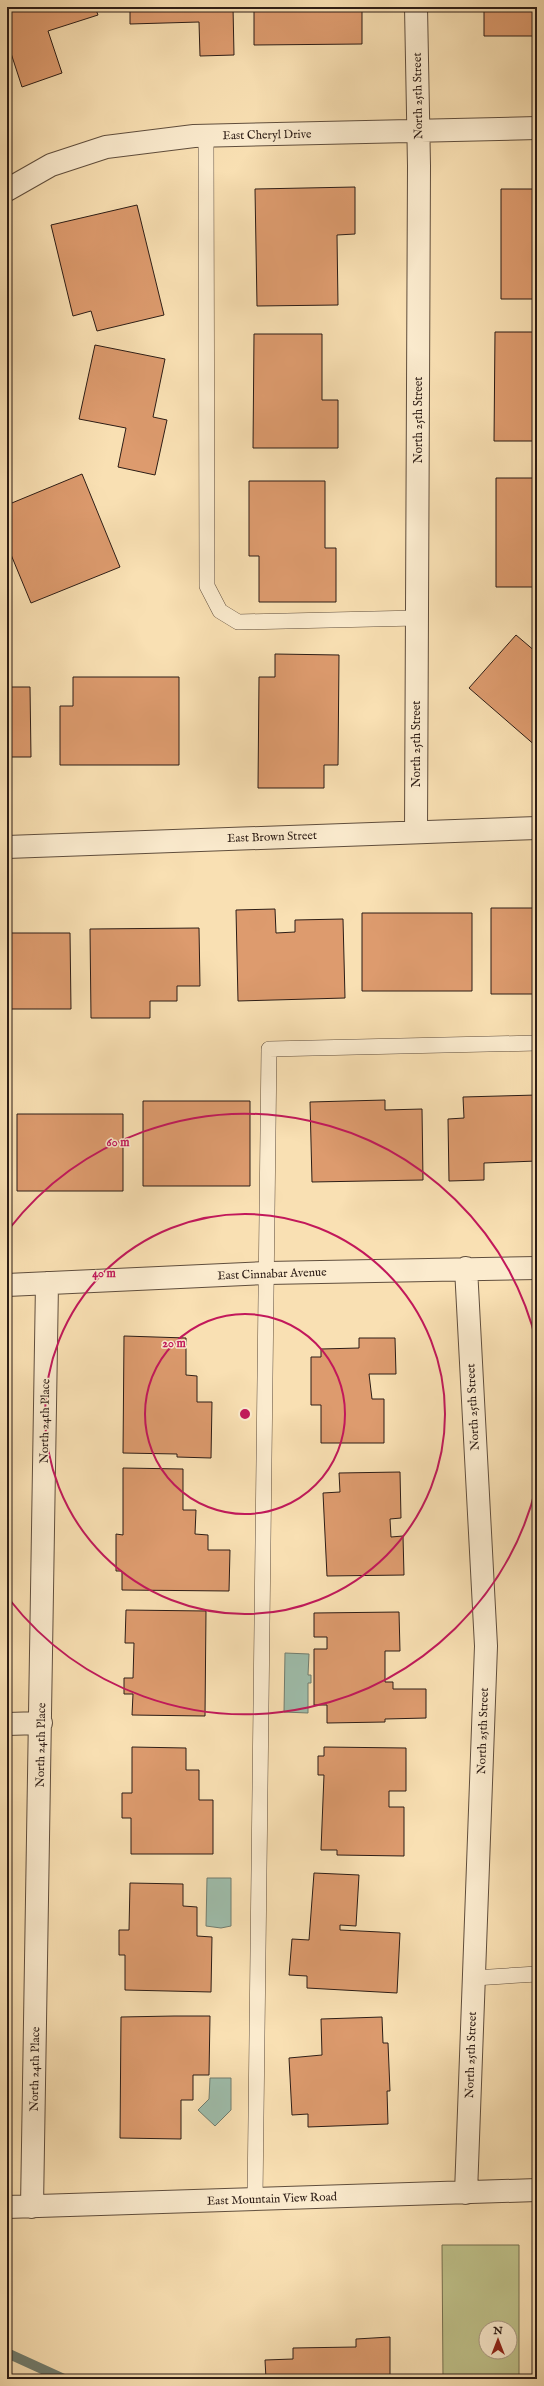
<svg xmlns="http://www.w3.org/2000/svg" width="544" height="2386" font-family="'IM FELL English',serif">
  <rect width="100%" height="100%" fill="#f9e0b3"/>
  <filter id="stains"><feTurbulence type="fractalNoise" baseFrequency=".005" numOctaves="4"/><feColorMatrix values="0 0 0 0 .2 0 0 0 0 .09 0 0 0 0 .02 0 0 0 .5 -.17"/></filter>
  <radialGradient id="worn" r=".72"><stop offset=".6" stop-color="#630" stop-opacity="0"/><stop offset="1" stop-color="#630" stop-opacity=".3"/></radialGradient>
  <!-- green -->
  <path fill="#bfc28b" stroke="#767050" fill-rule="evenodd" d="M442 2245H519V2379H443ZM486 2328H510V2352H486Z"/>
  <!-- water -->
  <path fill="#9ebdab" stroke="#717d6f" d="M285 1653 309 1654 308 1675H311V1683H308V1713L284 1712Z
    M207 1878H231V1926L221 1928 206 1926Z
    M210 2078H231V2110L215 2126 198 2110 209 2099Z"/>
  <g fill="none" stroke-linecap="round" stroke-linejoin="round">
    <!-- stream -->
    <path stroke="#717d6f" stroke-width="10" d="M7 2353 64 2379"/>
  </g>
  <!-- building -->
  <path fill="#dd9b6e" stroke="#2d1d16" d="M7 7H95L98 15 48 31 62 73 22 87 7 41Z
    M130 7H233L234 55 200 56 199 22 130 24Z
    M254 7H362V44L254 45Z
    M484 7H537V36H484Z
    M355 187V234L337 235 338 305 257 306 255 189Z
    M501 189H537V299H501Z
    M137 205 164 315 97 331 91 311 73 316 51 225Z
    M495 332H537V441H494Z
    M254 334H322V400H338V448H253Z
    M95 345 165 359 153 417 167 420 155 475 118 467 126 428 79 419Z
    M82 474 120 567 31 603 7 545V505Z
    M496 478H537V587H496Z
    M249 481H325V548H336V602H259V556H249Z
    M516 635 536 652 537 651V747L469 688Z
    M275 654 339 655 338 765H324V788H258L259 677H275Z
    M73 677H179V765H60V706H73Z
    M7 687H30L31 757H7Z
    M491 908H537V994H491Z
    M275 909 276 933 295 932V920L343 919 345 998 238 1001 236 910Z
    M362 913H472V991H362Z
    M199 928 200 986H177V1001H150V1018H91L90 929Z
    M7 933H70L71 1009H7Z
    M537 1095V1161L484 1163V1180L449 1181 448 1119 464 1118 463 1097Z
    M385 1100V1110L422 1109 423 1180 312 1182 310 1102Z
    M143 1101H250V1186H143Z
    M17 1114H123V1191H17Z
    M124 1336 186 1338V1375L197 1376V1402H212L211 1458 177 1457V1454L123 1453Z
    M359 1338H395L396 1374H369L372 1399H384V1443H321V1405H311V1357H321V1349L359 1348Z
    M123 1468 183 1469V1510H196L195 1534 208 1535V1550H230L229 1591 122 1590V1571H116V1534L123 1535Z
    M400 1472 401 1518 390 1519 391 1537 403 1536 404 1575 327 1576 323 1493 340 1492 339 1473Z
    M126 1610 206 1611 205 1716 132 1715 133 1694H124V1678H133L134 1643H125Z
    M399 1612 400 1651H385V1682H393V1689H426V1718L385 1719V1722L327 1723V1705H314V1649H327V1637H314V1613Z
    M132 1747 186 1748V1770H199V1800H213V1854H131V1818H122V1793H132Z
    M324 1747 406 1748V1791H389V1807H404V1856L337 1855V1850H321L324 1775H318V1756H324Z
    M314 1873 359 1875 356 1926 340 1925V1930L400 1933 397 1993 307 1988V1976L289 1975 292 1939 309 1940Z
    M130 1883 183 1884V1906L197 1907V1936L212 1937 211 1992 125 1990V1955H119V1930H129Z
    M174 2016H210L209 2075H193V2100H181V2139L120 2138 121 2017Z
    M382 2017 383 2043H388L390 2091H387L388 2124 308 2127V2114L292 2115 289 2058 322 2055 321 2019Z
    M390 2337V2379H266L265 2360 293 2359V2348L356 2347V2339Z"/>
  <g fill="none" stroke-linecap="round" stroke-linejoin="round">
    <!-- lane casing -->
    <g stroke="#604e3d" stroke-width="16">
      <path id="lane" d="M206 135 207 586 220 611 238 622 417 618
        M474 1978 537 1974
        M255 2199 269 1049 537 1043"/>
    </g>
    <!-- street casing -->
    <g stroke="#604e3d" stroke-width="24">
      <path id="street" d="M7 190 51 165 106 147 194 136 537 128
        M416 832 419 166 416 7
        M7 847 537 828
        M466 1268 486 1646 466 2193
        M7 1285 267 1273 537 1268
        M7 1724 41 1723
        M7 2207 537 2190
        M32 2207 47 1283"/>
    </g>
    <!-- lane -->
    <use href="#lane" stroke="#fbebce" stroke-width="15"/>
    <!-- street -->
    <use href="#street" stroke="#fbebce" stroke-width="22"/>
  </g>
  <!-- distance rings -->
  <g fill="none" stroke="#c2185b" stroke-width="2">
    <circle cx="245" cy="1414" r="100"/>
    <circle cx="245" cy="1414" r="200"/>
    <path d="M537 1484A300 300 0 0 1 9 1599M9 1229A300 300 0 0 1 537 1344"/>
  </g>
  <g text-anchor="middle" dominant-baseline="central" stroke-width="3" stroke-linejoin="round" paint-order="stroke">
    <!-- street labels -->
    <g font-size="12" fill="#2d1d16" stroke="#fbebce">
      <text transform="translate(418 96) rotate(-91)">North 25th Street</text>
      <text transform="translate(267 135) rotate(-1)">East Cheryl Drive</text>
      <text transform="translate(418 420) rotate(-90)">North 25th Street</text>
      <text transform="translate(416 744) rotate(-90)">North 25th Street</text>
      <text transform="translate(272 837) rotate(-2)">East Brown Street</text>
      <text transform="translate(272 1274) rotate(-2)">East Cinnabar Avenue</text>
      <text transform="translate(473 1407) rotate(-93)">North 25th Street</text>
      <text transform="translate(45 1421) rotate(-89)">North 24th Place</text>
      <text transform="translate(483 1731) rotate(-88)">North 25th Street</text>
      <text transform="translate(41 1745) rotate(-89)">North 24th Place</text>
      <text transform="translate(471 2055) rotate(-88)">North 25th Street</text>
      <text transform="translate(35 2069) rotate(-89)">North 24th Place</text>
      <text transform="translate(272 2199) rotate(-2)">East Mountain View Road</text>
    </g>
  </g>
  <circle cx="245" cy="1414" r="6" fill="#c2185b" stroke="#fbebce" stroke-width="2"/>
  <g font-size="12" text-anchor="middle" font-weight="bold" fill="#c2185b" stroke="#fbebce" stroke-width="3" stroke-linejoin="round" paint-order="stroke">
    <text x="118" y="1146">60 m</text>
    <text x="104" y="1277">40 m</text>
    <text x="174" y="1347">20 m</text>
  </g>
  <!-- margin -->
  <rect width="544" height="2386" fill="none" stroke="#f9e0b3" stroke-width="24"/>
  <rect x="8" y="8" width="528" height="2370" fill="none" stroke="#2d1d16" stroke-width="2"/>
  <rect x="12" y="12" width="520" height="2362" fill="none" stroke="#2d1d16"/>
  <!-- north arrow -->
  <g transform="translate(498 2340)"><circle r="19" fill="#fbebce" stroke="#a99984"/>
  <path d="M0-3L7 15L0 10L-7 15Z" fill="#8f2418"/>
  <text y="-6" font-size="11" font-weight="bold" text-anchor="middle" fill="#2d1d16">N</text>
  </g>
  <rect width="100%" height="100%" filter="url(#stains)"/>
  <rect width="100%" height="100%" fill="url(#worn)"/>
</svg>
